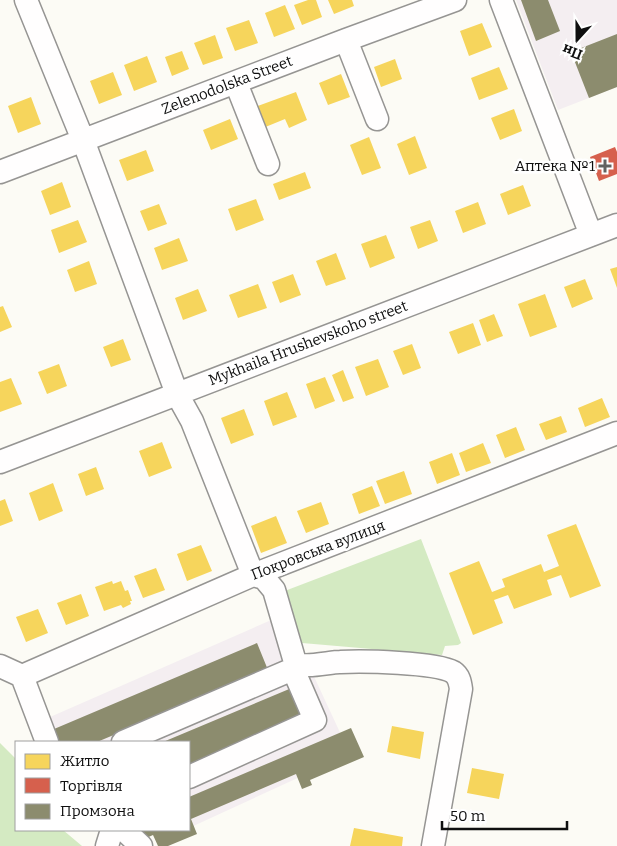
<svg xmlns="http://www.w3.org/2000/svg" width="617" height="846" font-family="Bitter,serif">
  <rect width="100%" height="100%" fill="#fcfbf5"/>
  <!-- industrial -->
  <path fill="#f4eef1" d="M516 0H617V87L558 110Z
    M285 614 350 754 189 828V742H53L41 721Z"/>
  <!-- forest -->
  <path fill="#d4eac2" d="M421 539 461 643 458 645 445 646 442 655 302 643 282 592Z
    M0 743 16 759V830H63L82 846H0Z"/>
  <!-- homes -->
  <path fill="#f6d55c" d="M308 0H316L322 17 302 25 294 5Z
    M328 0H352L354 6 334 14Z
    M285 5 295 29 274 37 265 13Z
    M249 20 258 43 235 51 226 28Z
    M482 23 492 47 469 56 460 31Z
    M215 35 223 58 203 65 194 43Z
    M182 51 189 69 172 76 165 57Z
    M147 56 157 82 134 91 124 65Z
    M395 59 402 79 381 87 374 67Z
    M499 67 508 89 479 100 471 78Z
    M113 72 122 95 99 104 90 81Z
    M341 74 350 97 328 105 319 83Z
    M296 92 307 120 289 128 285 119 263 128 255 107Z
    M31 97 41 124 18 133 8 106Z
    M514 109 522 131 500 140 491 118Z
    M230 119 238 139 211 150 203 130Z
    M415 136 427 168 409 175 397 144Z
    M369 137 381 168 362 175 350 145Z
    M146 150 154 171 127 181 119 160Z
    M305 172 311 188 279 200 273 184Z
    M62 182 71 207 50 215 41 191Z
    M523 185 531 206 508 215 500 194Z
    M256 199 264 220 236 231 228 209Z
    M478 202 486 224 463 233 455 211Z
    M159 204 167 224 148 231 140 211Z
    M78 220 87 242 59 253 51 230Z
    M430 220 438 241 418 249 410 227Z
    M386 235 395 258 370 268 361 244Z
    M179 238 188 261 162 270 154 248Z
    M336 253 346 279 326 286 316 261Z
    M89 261 97 284 75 292 67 270Z
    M617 267V288L610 269Z
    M293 274 301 295 280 303 272 282Z
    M585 279 593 299 572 308 564 287Z
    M258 284 267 308 238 318 229 295Z
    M198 289 207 311 183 320 175 298Z
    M545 294 557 327 530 337 518 304Z
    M3 306 12 327 0 332V307Z
    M494 314 503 336 487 342 479 320Z
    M473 323 481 345 458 354 449 332Z
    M123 339 131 360 111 367 103 347Z
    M412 344 421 368 403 375 393 351Z
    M378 359 389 387 366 396 355 367Z
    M59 364 67 386 47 394 38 372Z
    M343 370 354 398 343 402 332 375Z
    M325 377 335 401 315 409 306 384Z
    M11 378 22 404 0 412V382Z
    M287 392 297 417 273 426 264 401Z
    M602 398 610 417 585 427 578 408Z
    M244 409 254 435 231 444 221 418Z
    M561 416 567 432 546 440 539 424Z
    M516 427 525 450 505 458 496 435Z
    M162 442 172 468 149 477 139 451Z
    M483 443 491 463 466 472 459 453Z
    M452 453 460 475 437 484 429 462Z
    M96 467 104 489 86 496 78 474Z
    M404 471 412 494 385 504 376 481Z
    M53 483 63 511 39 521 29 493Z
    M372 486 380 506 359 514 352 494Z
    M5 499 13 521 0 526V501Z
    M321 502 329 524 306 533 297 511Z
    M276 516 287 543 261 553 251 526Z
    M576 524 601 586 570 598 561 575 547 580 552 595 514 609 508 595 494 600 503 623 473 635 449 573 479 561 492 592 505 587 502 579 541 564 544 572 559 566 547 535Z
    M201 545 212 571 187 581 177 554Z
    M156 568 165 590 143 598 134 576Z
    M112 581 113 584 121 581 125 591 128 590 132 601H130L131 604 123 608 121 605 104 611 95 587Z
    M81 594 89 616 66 625 57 603Z
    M38 609 48 633 26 642 16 617Z
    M392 726 424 732 420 759 387 752Z
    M472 768 504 774 499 799 467 793Z
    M354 828 403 837 402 846H350Z"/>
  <!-- shops -->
  <path fill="#d6604d" d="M615 147 617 152V174L599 181 590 157Z"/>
  <!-- industry -->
  <path fill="#8c8c6e" d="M521 0H548L560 31 536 41Z
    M617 34V87L589 98 571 52Z
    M257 643 268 670 97 742H51L47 732Z
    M294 687 307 718 189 768V742H163Z
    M351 728 364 757 310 780 312 785 302 789 296 774 191 819 197 834 168 846H158L153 835 142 840 138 830H189V797Z"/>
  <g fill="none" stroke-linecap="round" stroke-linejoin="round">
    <!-- minor casing -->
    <g stroke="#969593" stroke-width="25">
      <path id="minor" d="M26 0 83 140 177 394 192 421 253 575 264 578 274 590 295 662C303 669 329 662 340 662 363 661 435 662 453 672 459 676 460 682 461 689L433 846
        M501 0 591 235
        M346 40 377 119
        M236 83 268 164
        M0 172 346 40 455 0
        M0 462 617 225
        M0 666 22 676 47 742
        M22 676 253 575 617 433
        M123 742 293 669
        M189 777 315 720 293 669 297 665
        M124 830 141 846
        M107 846 112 830"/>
    </g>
    <!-- minor -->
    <use href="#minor" stroke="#fffefe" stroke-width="22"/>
  </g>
  <!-- markers -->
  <path fill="#626260" stroke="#fff" stroke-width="2" d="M602.5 158.5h5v5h5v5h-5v5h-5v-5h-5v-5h5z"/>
  <g text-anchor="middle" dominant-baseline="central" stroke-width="5" stroke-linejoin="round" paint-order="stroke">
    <!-- street labels -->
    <g font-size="15" fill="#0f0f0f" stroke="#fff">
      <text transform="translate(227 85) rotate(-21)">Zelenodolska Street</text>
      <text transform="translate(308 343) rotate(-21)">Mykhaila Hrushevskoho street</text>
      <text transform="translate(318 550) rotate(-21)">Покровська вулиця</text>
    </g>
    <!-- poi labels -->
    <g font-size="15" fill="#0f0f0f" stroke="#fff" text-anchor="end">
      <text x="595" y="166">Аптека №1</text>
    </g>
  </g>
  <!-- legend -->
  <rect x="15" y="741" width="175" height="90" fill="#ffffff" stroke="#9f9f9f"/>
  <rect x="25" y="754" width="25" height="15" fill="#f6d55c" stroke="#9f9f9f"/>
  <text x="60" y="766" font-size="15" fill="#0f0f0f">Житло</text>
  <rect x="25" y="778" width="25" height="15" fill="#d6604d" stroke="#9f9f9f"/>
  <text x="60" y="791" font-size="15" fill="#0f0f0f">Торгівля</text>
  <rect x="25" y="804" width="25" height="15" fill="#8c8c6e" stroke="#9f9f9f"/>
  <text x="60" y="816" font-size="15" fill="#0f0f0f">Промзона</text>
  <!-- north arrow -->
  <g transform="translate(577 40) rotate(201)" stroke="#ffffff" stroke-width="4" paint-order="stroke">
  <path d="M0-4L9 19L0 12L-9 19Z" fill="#0f0f0f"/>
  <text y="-8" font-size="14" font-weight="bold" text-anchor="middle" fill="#0f0f0f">Пн</text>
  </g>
  <!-- scale -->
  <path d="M442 821v8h125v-8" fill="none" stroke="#0f0f0f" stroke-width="2.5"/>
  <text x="450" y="821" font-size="15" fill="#0f0f0f" stroke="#ffffff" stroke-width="4" paint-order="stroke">50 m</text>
</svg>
